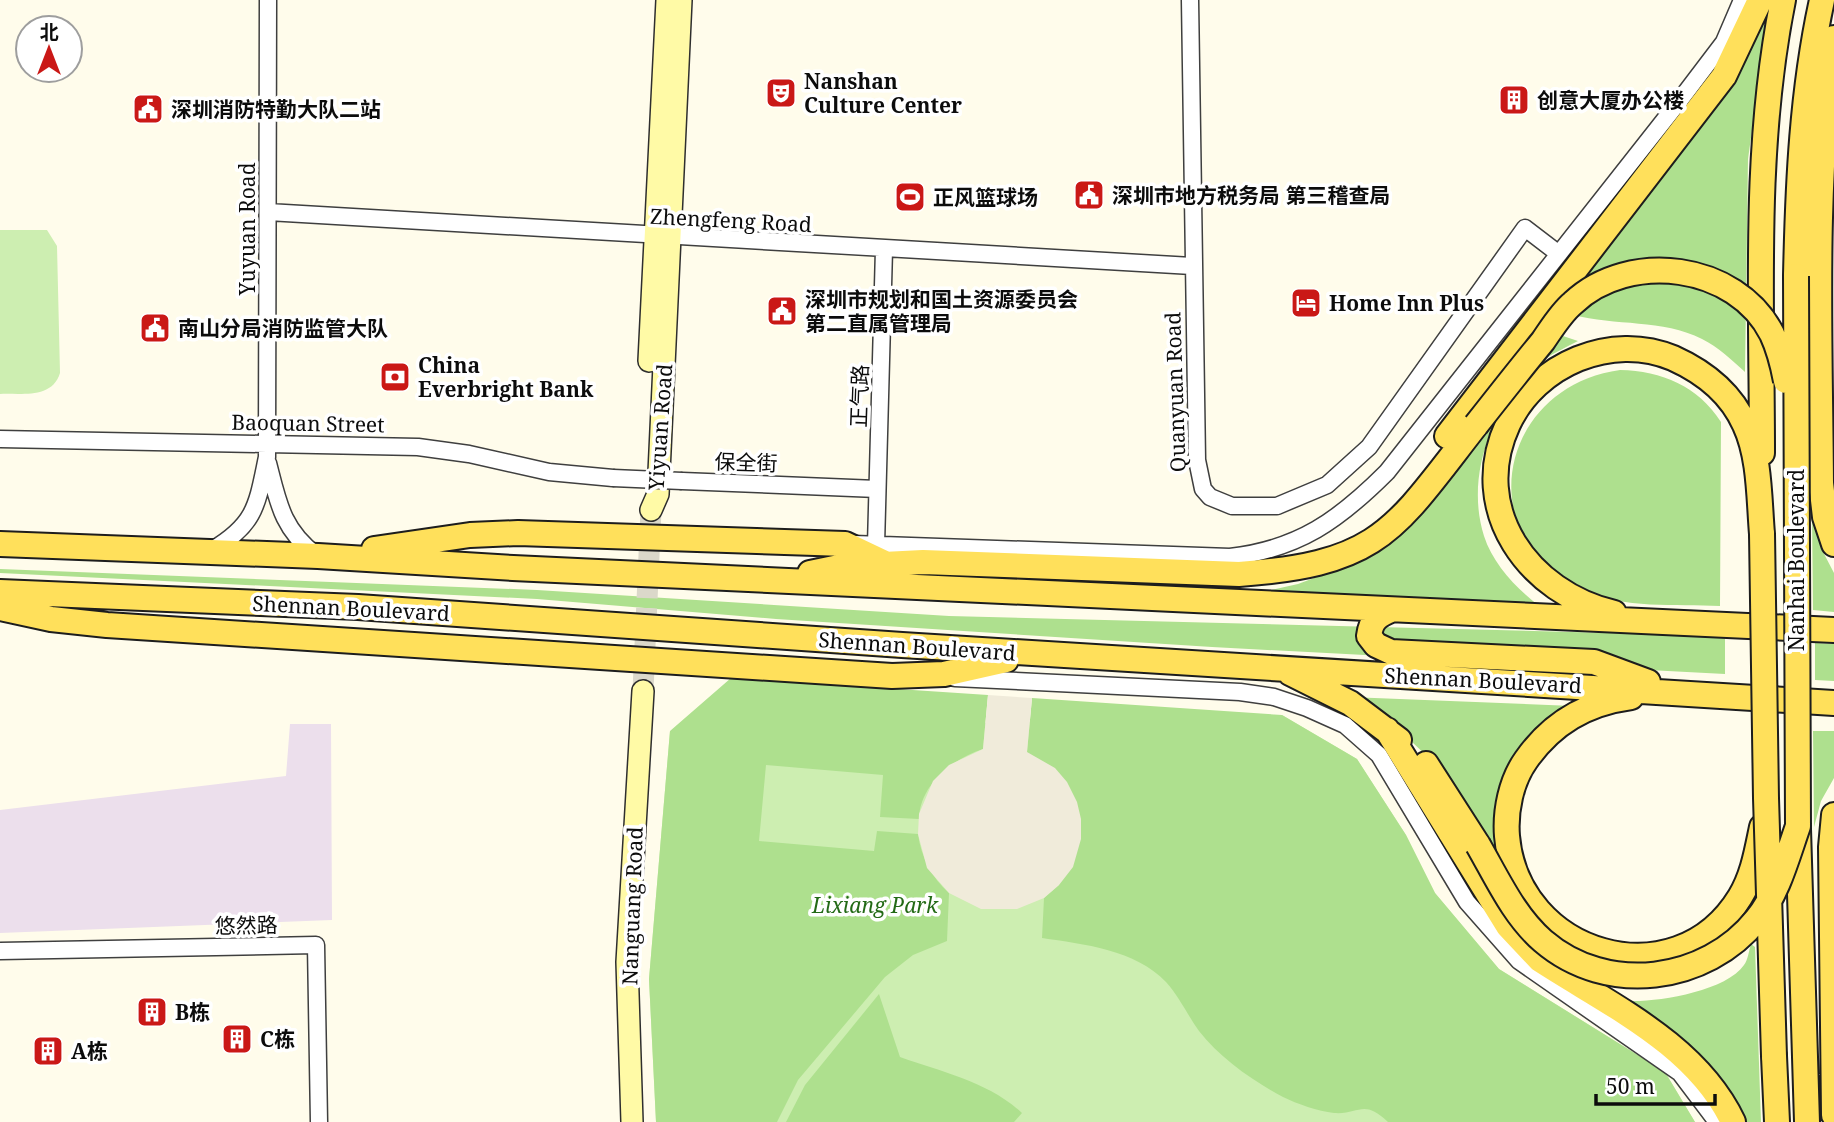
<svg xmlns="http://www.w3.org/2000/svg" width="1834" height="1122" font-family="'Noto Serif','Noto Sans SC',serif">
  <rect width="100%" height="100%" fill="#fffceb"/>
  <!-- industrial -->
  <path fill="#ecdfec" d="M290 724H331L332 920 0 933V810L286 776Z"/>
  <!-- green -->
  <path fill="#cdeeb1" d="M0 230H47L57 246 60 373C52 399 22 393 0 394Z
    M1282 715 1357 759 1406 835 1435 893 1499 969 1665 1072 1695 1122H656L649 979 670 731Z"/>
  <!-- forest -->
  <path fill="#aee08e" d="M1770 0 1748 159 1745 372C1732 360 1718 347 1702 339 1663 319 1615 326 1573 315L1584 274Z
    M1557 334 1578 341C1567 347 1555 352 1545 359 1495 399 1464 473 1484 536 1493 564 1516 588 1539 606L1249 595 1298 584 1338 569Z
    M1620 370C1662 371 1698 386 1721 422L1720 606C1676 604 1623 609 1583 590 1469 539 1498 387 1620 370Z
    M1812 513 1822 550 1834 573V612L1813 610Z
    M0 569 537 590 949 616 1725 636V674L1212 647 776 619 537 599 0 573Z
    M1815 643 1834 644V681L1815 680Z
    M731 678 988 695 983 749C953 759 920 784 919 819L880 817 883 775 766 765 759 841 874 851 877 831 918 834C921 857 932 878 949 893L947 941 913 955 885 977 798 1080 777 1122H656L649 979 670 731Z
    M1349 697 1573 706 1495 828 1496 849 1503 878 1431 760 1393 724Z
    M1032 698 1282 715 1357 759 1406 835 1435 893 1499 969 1665 1072 1695 1122H1388C1363 1098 1359 1115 1334 1113 1318 1111 1297 1104 1283 1097 1253 1081 1220 1058 1199 1031 1188 1016 1179 996 1166 982 1136 950 1083 944 1042 938L1044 898 1059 885 1027 752Z
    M1813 731H1834V778L1821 801 1814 827Z
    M1751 944 1755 947 1761 1122H1742L1630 1001C1659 1002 1726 991 1744 965 1748 960 1749 950 1751 944Z
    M879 994 900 1057C942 1072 989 1082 1022 1113L1014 1122H786L805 1085Z"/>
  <!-- plaza -->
  <path fill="#f0ebda" d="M988 695 1032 698 1027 752 1055 768 1067 782 1077 802 1081 819V839L1073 867 1059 885 1044 898 1017 909H981L949 893 927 868 918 834 919 814 933 781 949 765 983 749Z"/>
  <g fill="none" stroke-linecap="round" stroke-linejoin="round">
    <!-- secondary-tunnel -->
    <path stroke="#dbd8ca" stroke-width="21" stroke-dasharray="21 10" stroke-linecap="butt" d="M643 691 651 510"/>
    <!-- street casing -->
    <g stroke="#3f3f3f" stroke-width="19">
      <path id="street" d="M1190 0 1197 460 1203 489 1210 497 1232 506H1277L1327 485 1369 447 1525 228 1559 254
        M268 212 1192 266
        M0 439 418 447 469 454 549 472 613 478
        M268 463C278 502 282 529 316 555
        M682 481 877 489
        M854 544 1230 557C1299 549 1339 520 1387 472L1677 104 1724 42 1742 0
        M876 545 884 249
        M212 550C256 524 257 505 267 457L268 0
        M955 678 1240 692 1274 697 1307 708 1345 725 1379 755 1467 902 1519 961 1680 1073 1717 1122
        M0 951 316 945 319 1122"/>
    </g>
    <!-- secondary casing -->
    <g stroke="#2e2e2e" stroke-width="24">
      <path id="secondary" d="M649 361 667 0
        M651 510 658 494 681 0
        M632 1122 627 962 643 691"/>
    </g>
    <!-- primary casing -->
    <g stroke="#1d1d1d" stroke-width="28">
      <path id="primary" d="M1834 38C1813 185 1820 334 1821 483L1825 517 1834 544
        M1796 276C1798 183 1802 91 1822 0
        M1447 436 1724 76 1760 0
        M1762 453C1762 302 1753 149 1783 0
        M0 544 318 556 513 568 1834 630
        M374 549 470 535 518 533 845 544 885 563
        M810 573 844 566 923 562 1239 574C1381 564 1394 530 1476 425
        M0 592 358 607 902 645 1834 703
        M0 608 51 619 107 625 892 676 944 674 1006 660
        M1391 610C1377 616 1371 620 1369 636L1376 645 1391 652 1594 662 1648 682
        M1614 613C1529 593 1468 510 1508 424 1536 364 1612 332 1673 358 1704 372 1731 393 1745 425 1760 457 1759 499 1762 534
        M1290 673 1350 703 1399 740
        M1631 697C1586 703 1552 723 1526 760 1511 781 1505 811 1507 836 1517 955 1675 1003 1740 897 1753 876 1757 851 1762 827
        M1387 730 1508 926 1540 960C1609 1005 1696 1044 1733 1122
        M1426 764 1478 845
        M1834 815 1831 847 1834 1115
        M1798 829 1807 1122
        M1774 1056 1777 1122"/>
    </g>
    <!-- street -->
    <use href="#street" stroke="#fff" stroke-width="16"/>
    <!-- secondary -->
    <use href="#secondary" stroke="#fffaa6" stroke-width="21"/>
    <!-- primary -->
    <use href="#primary" stroke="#ffe05b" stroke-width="24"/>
    <!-- street-bridge casing -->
    <g stroke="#3f3f3f" stroke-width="19" stroke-linecap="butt">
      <path id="street-bridge" d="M613 478 682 481"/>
    </g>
    <!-- primary-bridge casing -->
    <g stroke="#1d1d1d" stroke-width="28" stroke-linecap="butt">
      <path id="primary-bridge" d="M1476 425C1498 397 1520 369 1543 341 1552 328 1561 313 1573 303 1629 250 1736 263 1772 334 1779 349 1783 365 1786 381
        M1762 534 1766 798 1774 1056
        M1478 845C1497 878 1514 916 1543 941 1607 996 1706 983 1757 919 1778 893 1787 857 1798 826L1796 276"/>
    </g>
    <!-- street-bridge -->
    <use href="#street-bridge" stroke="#fff" stroke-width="16"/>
    <!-- primary-bridge -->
    <use href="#primary-bridge" stroke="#ffe05b" stroke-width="24"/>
  </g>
  <!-- icons -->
  <defs>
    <g id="theatre-square" transform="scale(1.575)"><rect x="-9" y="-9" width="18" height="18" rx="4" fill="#ca1816" stroke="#fff"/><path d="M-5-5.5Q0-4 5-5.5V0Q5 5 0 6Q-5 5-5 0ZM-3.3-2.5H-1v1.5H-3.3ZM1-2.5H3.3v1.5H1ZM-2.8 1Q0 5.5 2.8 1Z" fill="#fff"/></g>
    <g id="building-square" transform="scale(1.575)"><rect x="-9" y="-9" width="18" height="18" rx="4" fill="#ca1816" stroke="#fff"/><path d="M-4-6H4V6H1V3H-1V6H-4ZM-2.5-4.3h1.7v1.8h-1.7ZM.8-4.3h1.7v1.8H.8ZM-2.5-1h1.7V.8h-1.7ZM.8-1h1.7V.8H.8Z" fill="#fff"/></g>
    <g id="civic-square" transform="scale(1.575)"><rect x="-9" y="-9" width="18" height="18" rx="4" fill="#ca1816" stroke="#fff"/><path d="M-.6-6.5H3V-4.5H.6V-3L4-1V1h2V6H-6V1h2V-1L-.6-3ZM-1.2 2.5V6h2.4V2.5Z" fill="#fff"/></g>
    <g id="stadium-square" transform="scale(1.575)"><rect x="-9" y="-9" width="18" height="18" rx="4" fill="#ca1816" stroke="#fff"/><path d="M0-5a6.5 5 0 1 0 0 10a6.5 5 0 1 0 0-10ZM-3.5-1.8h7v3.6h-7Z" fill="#fff"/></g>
    <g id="hotel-square" transform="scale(1.575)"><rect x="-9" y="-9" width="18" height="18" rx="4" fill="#ca1816" stroke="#fff"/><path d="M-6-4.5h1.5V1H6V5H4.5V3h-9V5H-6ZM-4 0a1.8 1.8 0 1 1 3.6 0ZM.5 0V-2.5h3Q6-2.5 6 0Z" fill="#fff"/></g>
    <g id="bank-square" transform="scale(1.575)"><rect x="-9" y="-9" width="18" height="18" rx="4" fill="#ca1816" stroke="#fff"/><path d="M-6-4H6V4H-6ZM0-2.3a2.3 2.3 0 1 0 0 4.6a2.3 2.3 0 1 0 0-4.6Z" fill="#fff"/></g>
  </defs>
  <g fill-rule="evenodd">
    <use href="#theatre-square" x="781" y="93"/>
    <use href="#building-square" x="1514" y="100"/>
    <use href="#civic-square" x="148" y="109"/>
    <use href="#civic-square" x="1089" y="195"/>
    <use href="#stadium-square" x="910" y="197"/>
    <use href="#hotel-square" x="1306" y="303"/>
    <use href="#civic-square" x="782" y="311"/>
    <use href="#civic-square" x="155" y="328"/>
    <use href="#bank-square" x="395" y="377"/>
    <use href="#building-square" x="152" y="1012"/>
    <use href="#building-square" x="237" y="1039"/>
    <use href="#building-square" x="48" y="1051"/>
  </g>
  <g text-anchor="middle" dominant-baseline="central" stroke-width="7" stroke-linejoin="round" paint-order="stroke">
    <!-- poi labels -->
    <g font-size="21" font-weight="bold" fill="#0c0c0c" stroke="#fff" text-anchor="start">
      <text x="804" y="81">Nanshan<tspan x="804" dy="24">Culture Center</tspan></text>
      <text x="1537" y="100">创意大厦办公楼</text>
      <text x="171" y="109">深圳消防特勤大队二站</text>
      <text x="1112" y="195">深圳市地方税务局 第三稽查局</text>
      <text x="933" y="197">正风篮球场</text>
      <text x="805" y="299">深圳市规划和国土资源委员会<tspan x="805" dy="24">第二直属管理局</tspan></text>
      <text x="1329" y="303">Home Inn Plus</text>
      <text x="178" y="328">南山分局消防监管大队</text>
      <text x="418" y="365">China<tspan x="418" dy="24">Everbright Bank</tspan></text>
      <text x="175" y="1012">B栋</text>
      <text x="260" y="1039">C栋</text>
      <text x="71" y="1051">A栋</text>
    </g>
    <!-- street labels -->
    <g font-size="21" fill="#0c0c0c" stroke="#fff">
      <text transform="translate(731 220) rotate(3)">Zhengfeng Road</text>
      <text transform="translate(247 229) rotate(-90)">Yuyuan Road</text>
      <text transform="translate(1175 392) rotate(-92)">Quanyuan Road</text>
      <text transform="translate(859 396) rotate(-88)">正气路</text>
      <text transform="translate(308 423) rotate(1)">Baoquan Street</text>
      <text transform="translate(660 427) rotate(-86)">Yiyuan Road</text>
      <text transform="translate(746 462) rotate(2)">保全街</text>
      <text transform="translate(1796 560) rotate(-90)">Nanhai Boulevard</text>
      <text transform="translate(351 608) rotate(3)">Shennan Boulevard</text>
      <text transform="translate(917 646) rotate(4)">Shennan Boulevard</text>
      <text transform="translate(1483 680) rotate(3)">Shennan Boulevard</text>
      <text transform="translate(632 906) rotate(-88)">Nanguang Road</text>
      <text transform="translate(246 925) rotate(-1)">悠然路</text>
    </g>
    <!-- park labels -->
    <g font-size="21" font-style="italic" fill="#236a16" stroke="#fff">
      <text x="875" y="905">Lixiang Park</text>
    </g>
  </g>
  <!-- north arrow -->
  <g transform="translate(49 49)"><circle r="33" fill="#ffffff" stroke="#9e9e9e" stroke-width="2"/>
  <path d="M0-5L12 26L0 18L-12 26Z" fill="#ca1816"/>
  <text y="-10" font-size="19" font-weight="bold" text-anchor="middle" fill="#0c0c0c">北</text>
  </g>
  <!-- scale -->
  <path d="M1596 1094v10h119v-10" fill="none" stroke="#0c0c0c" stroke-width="3.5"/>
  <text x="1606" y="1094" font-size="21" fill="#0c0c0c" stroke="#ffffff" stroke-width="5" paint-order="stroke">50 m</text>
</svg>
